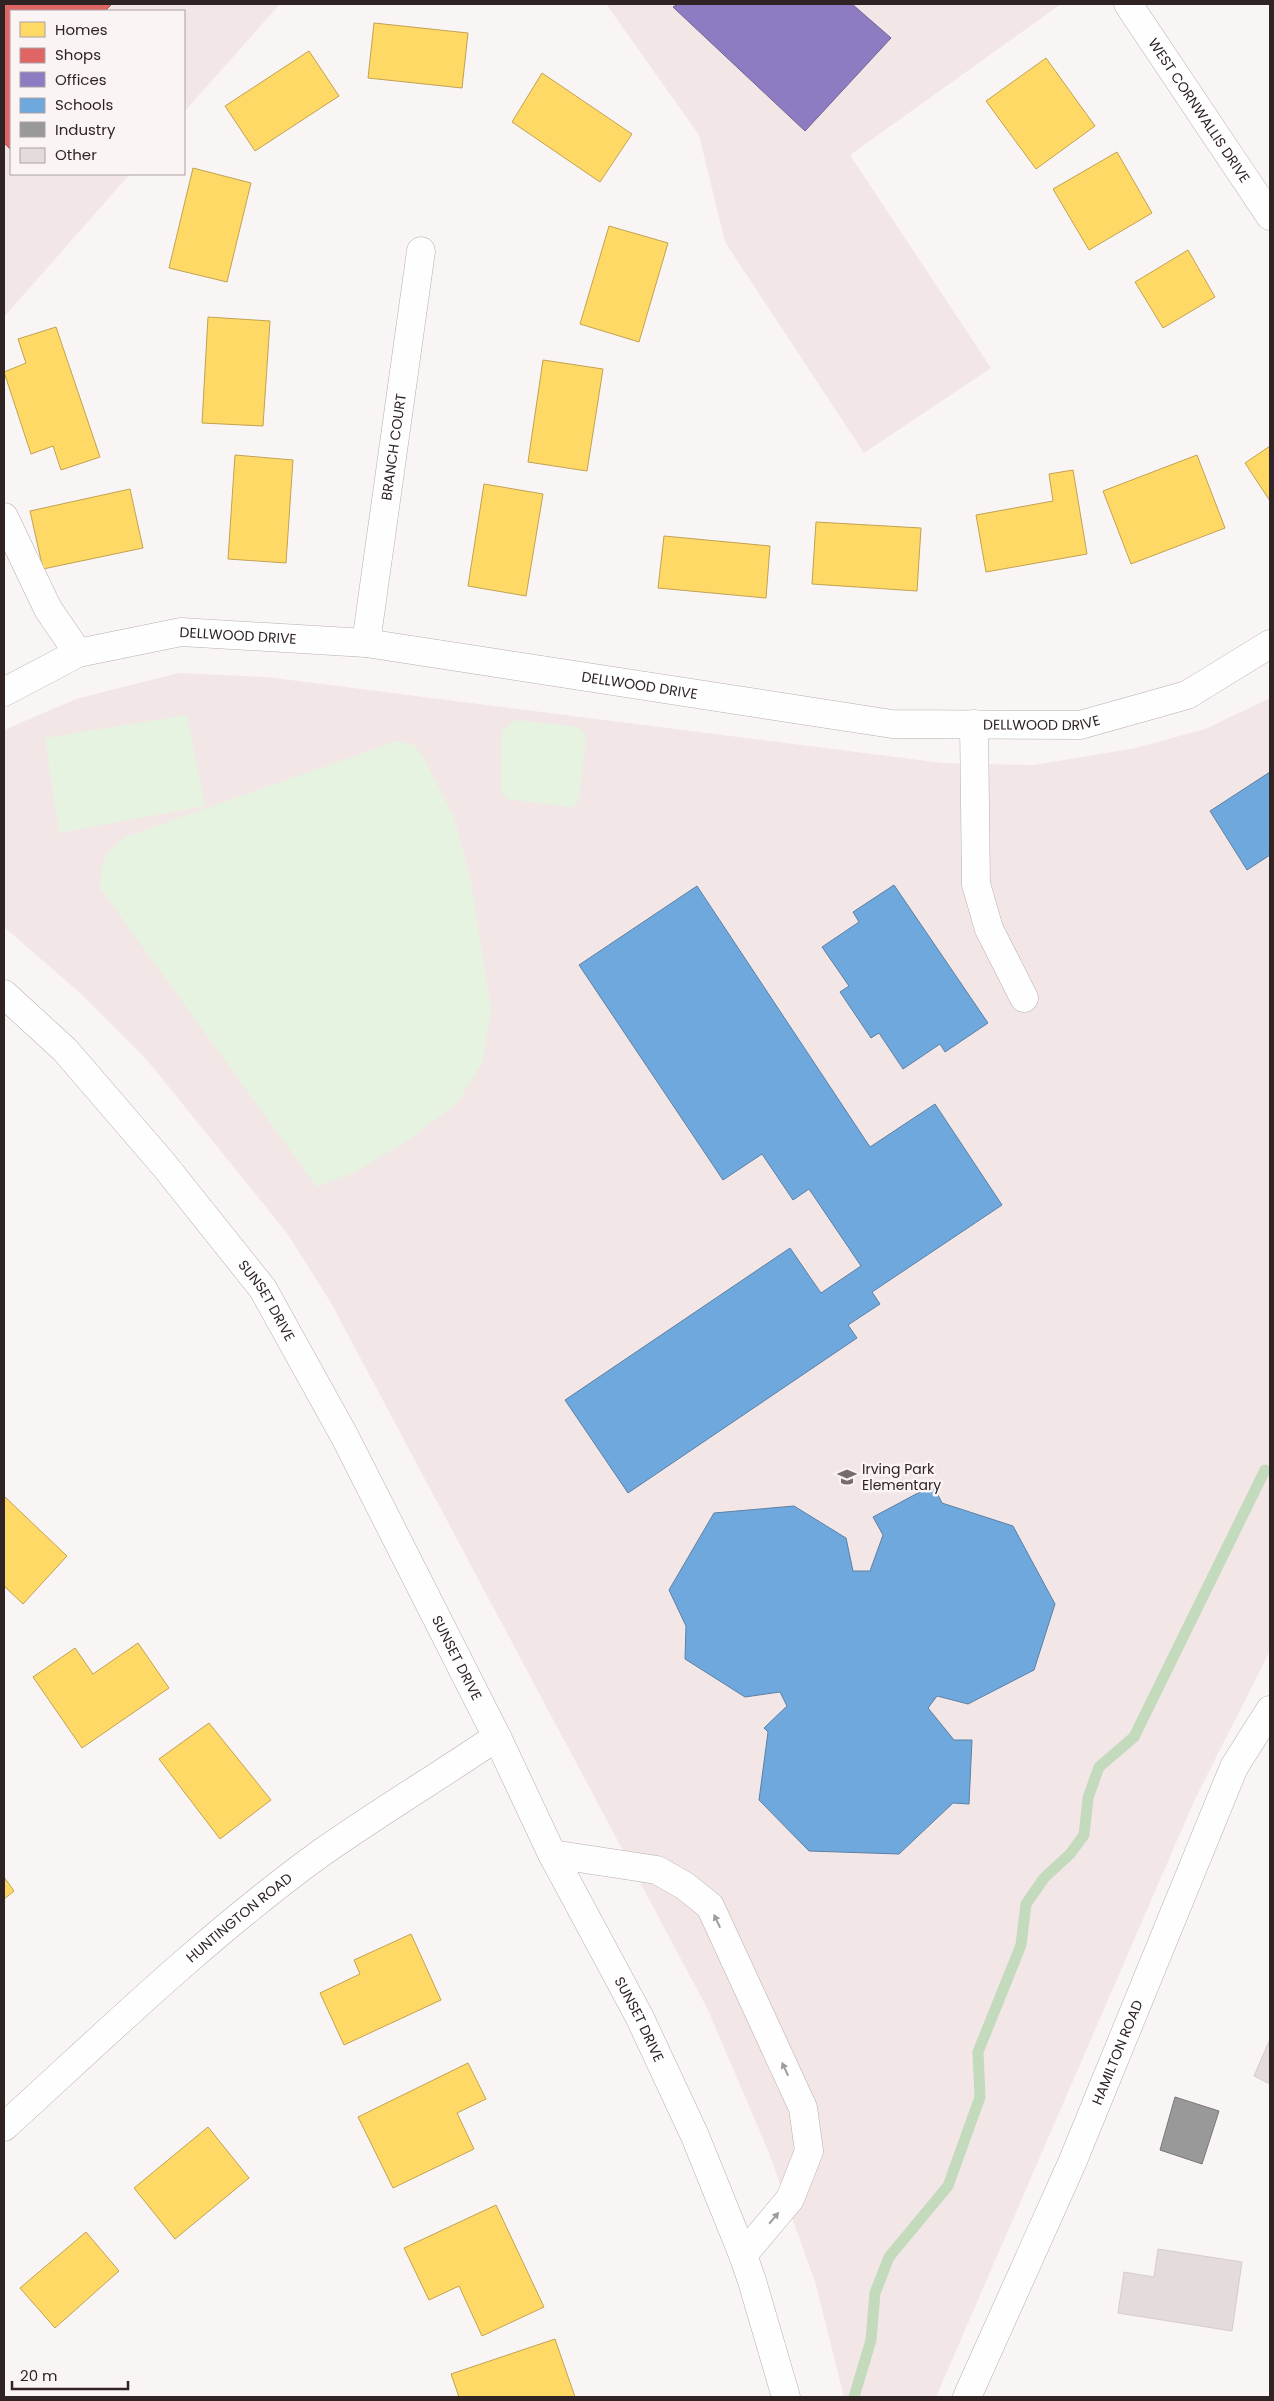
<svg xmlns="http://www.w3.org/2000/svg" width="1274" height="2401" font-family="Poppins,sans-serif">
  <rect width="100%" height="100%" fill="#faf5f5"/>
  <!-- built -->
  <path fill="#f3e6e7" d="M4 4H280L184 112V11H11V174H130L4 317Z
    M606 4H1061L850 155 991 368 864 453 725 242 699 135Z
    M179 673 267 677 943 763 1034 765 1136 748 1205 729 1270 698V1651L1195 1799 936 2397H844L816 2285 769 2153 707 2008 331 1303 287 1233 147 1060 80 993 4 927V730L76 699Z"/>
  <!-- green -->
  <path fill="#e6f3e0" d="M187 715 205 806 59 833 45 738Z
    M516 720 579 727 584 732 586 739 579 801 571 807 507 799 501 791 502 731Z
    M397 741 414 745 424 759 454 817 471 881 491 1010 483 1061 458 1102 409 1140 355 1172 317 1187 100 888C101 862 104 853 125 837Z"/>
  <!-- homes -->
  <path fill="#ffd966" stroke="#c1a252" d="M374 23 468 33 462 88 368 78Z
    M309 51 339 96 255 151 225 106Z
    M1046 58 1095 126 1036 169 986 101Z
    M542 73 632 134 600 182 512 122Z
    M1117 152 1152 213 1089 250 1053 189Z
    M193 168 251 183 227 282 169 268Z
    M609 226 668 243 639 342 580 324Z
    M1188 250 1215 297 1163 328 1135 282Z
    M208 317 270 321 263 426 202 423Z
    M56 327 100 457 61 470 53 446 31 454 4 372 26 363 18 339Z
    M543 360 603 369 587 471 528 462Z
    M1270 446V501L1245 463Z
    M235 455 293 460 286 563 228 559Z
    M1197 455 1225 528 1131 564 1103 491Z
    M1073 470 1087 554 986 572 976 515 1053 501 1049 474Z
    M484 484 543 494 526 596 468 586Z
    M130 489 143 548 43 569 30 511Z
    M816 522 921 528 917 591 812 584Z
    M664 536 770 546 766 598 658 588Z
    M4 1496 67 1556 23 1604 4 1586Z
    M138 1643 169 1688 82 1748 33 1677 75 1648 93 1674Z
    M209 1723 271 1800 220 1839 159 1759Z
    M4 1877 14 1891 4 1899Z
    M411 1934 441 2000 344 2045 320 1993 360 1974 354 1960Z
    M468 2063 486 2099 457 2113 474 2149 393 2188 358 2117Z
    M208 2127 249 2178 175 2239 134 2188Z
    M496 2205 544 2307 482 2336 459 2286 429 2300 404 2248Z
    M86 2232 119 2271 55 2328 20 2288Z
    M555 2339 575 2397H459L451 2374Z"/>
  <!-- shops -->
  <path fill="#e06666" stroke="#ab5252" d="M4 4H112L105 11H11V150L4 143Z"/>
  <!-- offices -->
  <path fill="#8e7cc3" stroke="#726193" d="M678 4H852L891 38 805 131 673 7Z"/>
  <!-- schools -->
  <path fill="#6fa8dc" stroke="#5c80a5" d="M1270 772V855L1247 870 1210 811Z
    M894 885 988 1023 945 1052 940 1044 903 1069 879 1033 871 1038 840 992 849 986 822 947 859 922 853 912Z
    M697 886 870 1147 935 1104 1002 1205 872 1292 880 1304 848 1325 857 1338 628 1493 565 1400 790 1248 821 1293 861 1266 809 1189 793 1200 762 1154 723 1180 579 965Z
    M933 1485 942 1503 1013 1526 1055 1604 1034 1670 968 1704 937 1696 928 1708 954 1740H972L969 1804 953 1803 899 1854 809 1851 759 1800 768 1732 764 1728 787 1706 780 1692 745 1697 685 1659 686 1626 669 1590 714 1513 794 1506 846 1538 853 1571H870L883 1535 873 1517Z"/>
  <!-- industry -->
  <path fill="#999" stroke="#7a7676" d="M1175 2097 1219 2111 1202 2164 1160 2150Z"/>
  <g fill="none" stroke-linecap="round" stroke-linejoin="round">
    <!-- stream -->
    <path stroke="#c4dabd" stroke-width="11" d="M854 2397 871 2340 875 2293 889 2257 948 2186 980 2097 978 2052 1021 1945 1026 1904 1044 1878 1070 1854 1084 1835 1088 1798 1099 1767 1134 1737 1265 1470"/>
  </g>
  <!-- building -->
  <path fill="#e4dbdb" stroke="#d6cccd" d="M1270 2039V2084L1254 2076Z
    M1158 2249 1242 2262 1232 2331 1118 2313 1124 2272 1154 2277Z"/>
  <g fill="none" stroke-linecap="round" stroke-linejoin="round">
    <!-- minor casing -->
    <g stroke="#b6aeaf" stroke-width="29">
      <g id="minor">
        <path id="s1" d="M1128 4 1270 216"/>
        <path d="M4 517 48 609 78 653"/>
        <path id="s2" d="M366 643 421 251"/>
        <path id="s3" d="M4 692 78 653 181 632 366 643 892 724 1080 725 1187 695 1270 644"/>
        <path d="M974 724 976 884 989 929 1024 998"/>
        <path id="s4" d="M4 994 65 1050 164 1165 263 1289 345 1437 497 1737 552 1854 639 2016 695 2136 743 2255 752 2281 786 2397"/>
        <path d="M552 1854 657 1870 685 1886 710 1906 803 2108 809 2151 790 2199 743 2255"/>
        <path id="s5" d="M4 2127C107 2033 208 1935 321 1853 378 1813 439 1776 497 1737"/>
        <path id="s6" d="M967 2397 1072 2163 1234 1767 1270 1710"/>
      </g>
    </g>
    <!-- minor -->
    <use href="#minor" stroke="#fefefe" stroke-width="28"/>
  </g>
  <!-- one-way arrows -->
  <defs><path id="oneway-solid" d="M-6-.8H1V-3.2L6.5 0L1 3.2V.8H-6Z" transform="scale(1.25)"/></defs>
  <g fill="#a19b9c">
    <use href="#oneway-solid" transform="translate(717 1921) rotate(-115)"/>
    <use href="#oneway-solid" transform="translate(785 2069) rotate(-115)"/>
    <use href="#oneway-solid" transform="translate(774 2218) rotate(-50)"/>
  </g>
  <!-- icons -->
  <defs>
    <g id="school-bare" transform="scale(1.5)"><path d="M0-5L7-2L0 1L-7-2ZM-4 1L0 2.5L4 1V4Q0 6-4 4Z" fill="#776c6d" stroke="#fbf4f4" stroke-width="2.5" paint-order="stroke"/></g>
  </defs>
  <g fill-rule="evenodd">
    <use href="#school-bare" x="847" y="1477"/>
  </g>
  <g text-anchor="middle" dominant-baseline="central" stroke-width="5" stroke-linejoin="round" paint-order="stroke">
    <!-- street labels -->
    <g font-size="14" fill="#302324" stroke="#fbf4f4">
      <text stroke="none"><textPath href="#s1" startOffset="128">WEST CORNWALLIS DRIVE</textPath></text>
      <text stroke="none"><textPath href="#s2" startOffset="198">BRANCH COURT</textPath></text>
      <text stroke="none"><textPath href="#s3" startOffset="246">DELLWOOD DRIVE</textPath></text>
      <text stroke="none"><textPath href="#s3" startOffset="651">DELLWOOD DRIVE</textPath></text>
      <text stroke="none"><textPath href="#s3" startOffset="1056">DELLWOOD DRIVE</textPath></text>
      <text stroke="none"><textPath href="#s4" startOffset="405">SUNSET DRIVE</textPath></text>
      <text stroke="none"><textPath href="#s4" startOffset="810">SUNSET DRIVE</textPath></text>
      <text stroke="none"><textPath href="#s5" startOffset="315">HUNTINGTON ROAD</textPath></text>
      <text stroke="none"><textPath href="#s4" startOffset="1215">SUNSET DRIVE</textPath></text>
      <text stroke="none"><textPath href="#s6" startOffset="376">HAMILTON ROAD</textPath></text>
    </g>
    <!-- poi labels -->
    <g font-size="14" fill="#302324" stroke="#fbf4f4" text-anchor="start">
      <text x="862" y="1469">Irving Park<tspan x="862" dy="16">Elementary</tspan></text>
    </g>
  </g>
  <!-- border -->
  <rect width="1274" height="2401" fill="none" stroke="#302324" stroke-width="10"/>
  <!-- legend -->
  <rect x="10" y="10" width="175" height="165" fill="#fbf4f4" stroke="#aaa0a1"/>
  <rect x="20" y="22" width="25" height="15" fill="#ffd966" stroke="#aaa0a1"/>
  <text x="55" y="35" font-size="15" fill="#302324">Homes</text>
  <rect x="20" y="48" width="25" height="15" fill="#e06666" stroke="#aaa0a1"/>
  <text x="55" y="60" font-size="15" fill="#302324">Shops</text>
  <rect x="20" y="72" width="25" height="15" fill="#8e7cc3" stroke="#aaa0a1"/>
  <text x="55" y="85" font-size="15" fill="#302324">Offices</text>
  <rect x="20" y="98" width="25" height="15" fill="#6fa8dc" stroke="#aaa0a1"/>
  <text x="55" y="110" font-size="15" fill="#302324">Schools</text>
  <rect x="20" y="122" width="25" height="15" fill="#999999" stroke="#aaa0a1"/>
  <text x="55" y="135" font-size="15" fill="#302324">Industry</text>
  <rect x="20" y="148" width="25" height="15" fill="#e4dbdb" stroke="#aaa0a1"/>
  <text x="55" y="160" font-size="15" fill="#302324">Other</text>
  <!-- scale -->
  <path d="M12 2381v8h116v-8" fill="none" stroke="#302324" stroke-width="2.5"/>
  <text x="20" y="2381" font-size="15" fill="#302324" stroke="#fbf4f4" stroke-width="4" paint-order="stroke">20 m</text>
</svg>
